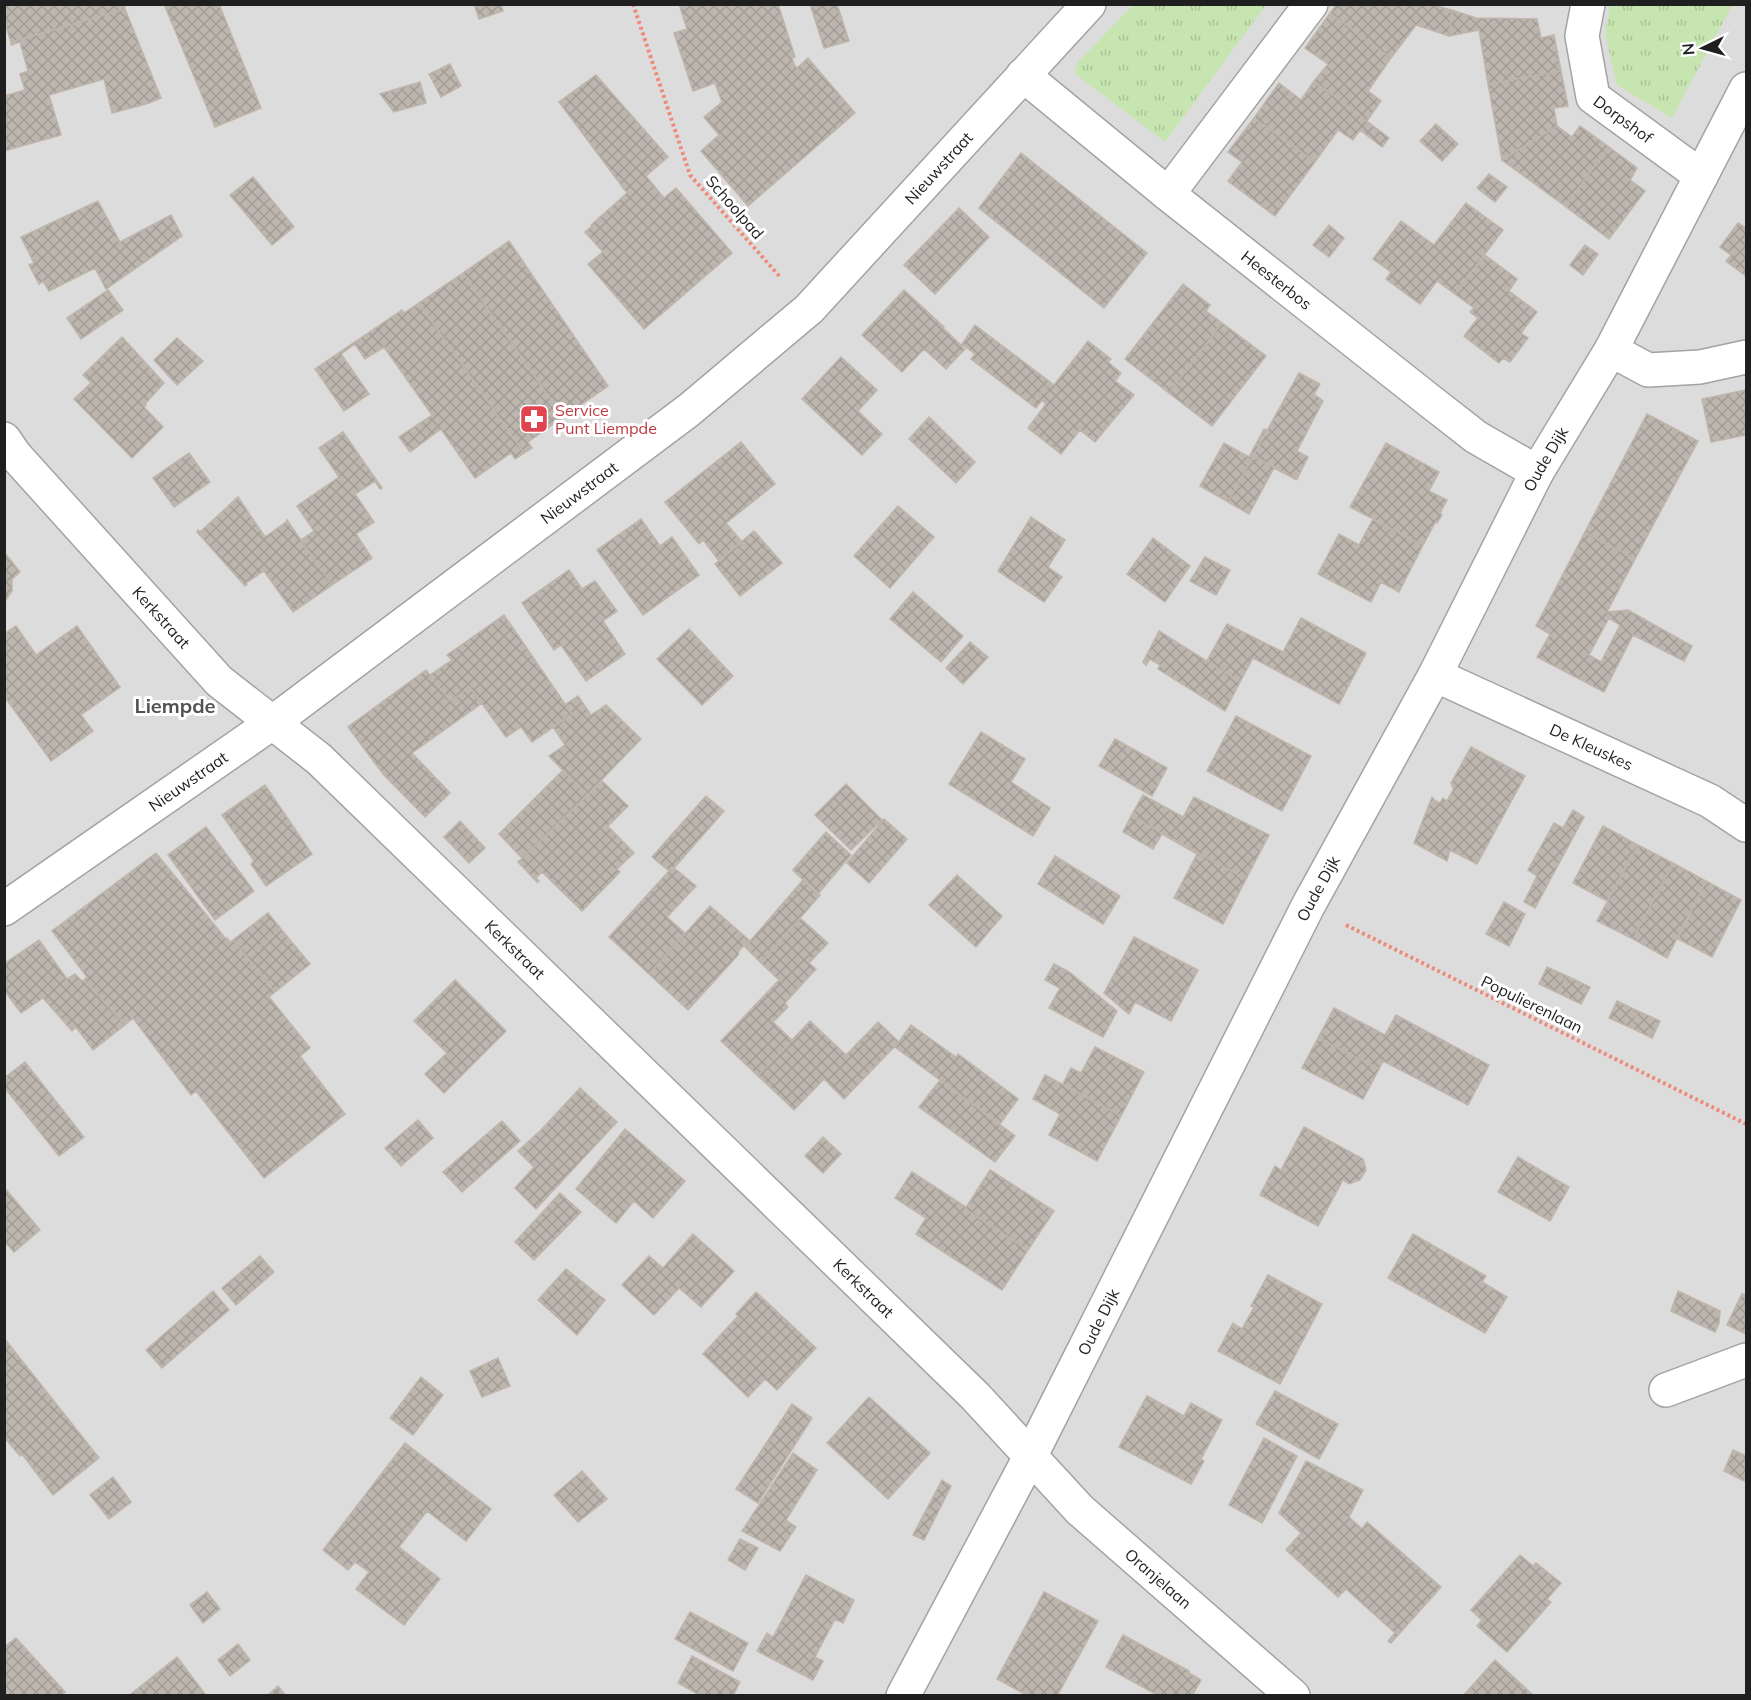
<svg xmlns="http://www.w3.org/2000/svg" width="1751" height="1700" font-family="Mulish,sans-serif">
  <defs>
    <pattern id="grass-tufts" width="24" height="20" patternUnits="userSpaceOnUse" patternTransform="scale(1.5)"><rect width="24" height="20" fill="#c7e5b0"/><path d="M3 7l-1-3M5 7V3M7 7l1-3M15 17l-1-3M17 17v-4M19 17l1-3" fill="none" stroke="#aac497"/></pattern>
    <pattern id="building-cross-hatch" width="8" height="8" patternUnits="userSpaceOnUse" patternTransform="scale(1.5)"><rect width="8" height="8" fill="#bcb6af"/><path d="M0 0l8 8M0 8l8-8" fill="none" stroke="#a19c96"/></pattern>
  </defs>
  <rect width="100%" height="100%" fill="#efede6"/>
  <!-- residential -->
  <path fill="#dddcdc" d="M5 5H1746V1695H5Z"/>
  <!-- grass -->
  <path fill="url(#grass-tufts)" d="M1133 5H1266L1165 142 1074 73 1078 62Z
    M1610 5H1732L1672 118 1617 85 1605 33Z"/>
  <!-- building -->
  <path fill="url(#building-cross-hatch)" stroke="#bfb5aa" stroke-width="1.5" fill-rule="evenodd" d="M4 4H124L125 9 11 42 4 20Z
    M164 4H219L261 108 215 127Z
    M474 4H501L503 11 479 19Z
    M679 4H757V6L763 4H778L795 57 792 58 795 66 797 68 808 58 855 113 748 206 701 151 719 135 704 117 722 102 715 83 693 91 674 33 687 29Z
    M810 4H837L849 41 824 48Z
    M1337 4H1430L1452 10 1449 36 1416 25 1391 58 1330 13Z
    M125 9 161 98 146 104 112 113 104 79 49 95 61 135 4 151V96L25 90 20 74 28 71 20 42 11 45V42Z
    M1452 10 1476 18 1537 19 1541 38 1554 35 1561 71 1488 84 1479 30 1449 36Z
    M1330 13 1391 58 1368 91 1381 101 1367 121 1314 81 1328 64 1305 48Z
    M450 64 461 86 441 97 429 74Z
    M1561 71 1568 106 1554 108 1557 126 1502 160 1488 84Z
    M596 75 668 157 646 176 664 198 676 188 732 253 644 329 588 264 603 252 585 232 592 226 591 225 627 193 559 102Z
    M1314 81 1389 138 1382 147 1360 130 1353 140 1338 130 1315 162 1254 118 1279 83 1301 100Z
    M420 82 426 103 394 112 380 94Z
    M1254 118 1315 162 1275 216 1228 181 1242 162 1228 152Z
    M1436 124 1458 144 1442 161 1420 141Z
    M1557 126 1572 137 1580 126 1609 147 1565 206 1502 160Z
    M1609 147 1637 168 1630 180 1645 191 1609 239 1565 206Z
    M1021 153 1147 253 1104 308 979 208Z
    M1489 174 1507 187 1495 202 1477 188Z
    M253 177 294 227 272 245 230 195Z
    M98 201 120 242 171 215 182 236 106 289 95 268 49 291 43 281 39 284 29 265 34 263 21 237Z
    M1466 203 1503 230 1455 294 1437 281 1420 304 1386 279 1391 272 1373 259 1401 221 1434 245Z
    M959 208 989 237 935 294 904 265Z
    M1738 223 1746 228V276L1726 261 1731 255 1720 247Z
    M1329 225 1344 238 1329 257 1313 245Z
    M509 241 608 386 563 417 463 273Z
    M1585 245 1598 254 1583 275 1570 265Z
    M1485 255 1517 279 1509 291 1537 312 1521 333 1528 338 1510 362 1503 358 1499 363 1464 336 1478 318 1470 312 1474 308 1455 294Z
    M463 273 563 417 528 442 532 448 524 453 419 303Z
    M1183 284 1210 305 1206 311 1222 323 1169 393 1125 359Z
    M108 290 123 310 81 339 67 318Z
    M904 290 944 327 943 328 965 349 946 369 924 349 902 372 862 335Z
    M419 303 524 453 515 459 511 453 475 478 441 429 410 452 399 437 432 415 384 347 365 359 355 344 341 354 369 394 344 411 315 369 402 310 404 313Z
    M1222 323 1266 356 1212 426 1169 393Z
    M975 325 1050 382 1032 405 971 359 975 354 962 344Z
    M122 337 164 383 145 404 146 405 144 407 163 427 132 458 74 399 91 383 83 375Z
    M177 338 203 361 177 385 154 360Z
    M1088 341 1111 359 1108 362 1121 373 1115 381 1134 395 1095 442 1080 430 1061 454 1028 428 1046 404 1042 400 1036 408 1032 405 1050 382 1054 385Z
    M841 357 877 390 858 411 882 434 862 455 802 399Z
    M1299 373 1320 384 1314 394 1323 401 1297 451 1308 457 1297 479 1253 456Z
    M1746 390V435L1711 442 1702 399Z
    M1647 414 1698 441 1635 559 1585 532Z
    M929 417 975 462 956 483 909 439Z
    M1264 429 1267 430 1228 502 1200 486 1224 443 1249 457Z
    M343 432 382 488 380 489 375 481 355 494 374 522 356 534 372 558 332 585 301 540 314 531 297 506 339 477 319 448Z
    M741 442 775 484 726 523 742 542 719 561 703 540 699 544 665 502Z
    M1386 443 1439 472 1429 491 1447 500 1440 513 1442 515 1437 523 1436 521 1423 545 1350 507Z
    M189 453 210 482 174 507 153 478Z
    M1253 456 1297 480 1274 468 1249 514 1228 502Z
    M238 497 265 537 286 522 287 520 332 585 293 612 264 571 246 583 247 584 245 586 197 532 198 530 200 532Z
    M898 506 934 537 890 588 854 556Z
    M1031 517 1065 540 1048 567 1062 577 1044 602 998 571Z
    M641 519 660 546 672 537 699 575 643 615 597 550Z
    M1373 519 1423 545 1399 592 1381 582 1371 602 1318 574 1339 534 1359 545Z
    M754 531 782 563 740 596 715 564Z
    M1585 532 1635 559 1607 612 1628 610 1692 646 1684 661 1633 635 1604 692 1537 657 1550 634 1536 626ZM1609 618 1620 625 1601 662 1589 655Z
    M1153 538 1190 566 1165 602 1127 574Z
    M4 552 20 572 12 579V591L4 603Z
    M1205 557 1230 570 1216 595 1190 581Z
    M569 570 582 589 595 581 617 611 603 621 625 654 586 681 561 645 554 650 522 603Z
    M913 592 963 636 941 662 890 619Z
    M504 615 572 714 532 742 521 727 506 737 470 687 450 701 430 675 452 660 447 655Z
    M1301 618 1366 653 1339 704 1253 658 1240 682 1207 661 1227 624 1283 652Z
    M16 626 36 655 77 626 120 687 81 715 93 731 51 761 4 696V634Z
    M689 629 733 676 702 705 657 659Z
    M1159 631 1240 682 1225 711 1158 669 1160 665 1150 659 1146 665 1143 662Z
    M970 642 988 657 963 684 946 668Z
    M426 670 450 701 470 687 482 703 412 753 450 793 425 817 383 774 348 727Z
    M578 696 591 715 606 705 641 739 587 795 549 756 565 745 553 727 572 714 566 704Z
    M1236 716 1311 756 1282 811 1207 771Z
    M981 732 1025 759 1011 782 1050 808 1033 836 949 784Z
    M1115 739 1167 768 1152 796 1099 766Z
    M1471 747 1525 776 1477 864 1450 850 1447 861 1414 843 1432 797 1434 800 1440 803 1443 798 1447 801 1454 788H1453L1451 783Z
    M563 770 587 795 522 858 499 834Z
    M602 781 628 806 608 826 634 853 617 869 620 872 582 911 542 872 536 878 539 881 537 882 518 862Z
    M846 784 882 820 851 850 815 815Z
    M265 785 312 854 266 886 251 864 254 861 222 815Z
    M1143 795 1183 817 1194 797 1269 835 1246 879 1131 816Z
    M706 796 724 811 674 868 696 886 667 917 685 933 649 974 609 937 669 871 652 857Z
    M1573 810 1584 817 1535 908 1524 902 1537 876 1528 870 1554 823 1563 828Z
    M1131 816 1246 879 1223 924 1174 898 1197 854 1162 834 1153 849 1123 832Z
    M884 819 907 839 869 883 847 863Z
    M460 821 485 848 469 863 444 837Z
    M1603 826 1638 845 1607 901 1573 883Z
    M206 827 254 891 215 920 168 855Z
    M826 832 851 855 818 894 793 870Z
    M1638 845 1673 863 1633 939 1597 921Z
    M156 853 226 939 227 938 230 942 233 940 275 992 269 997 310 1048 300 1056 345 1114 264 1178 196 1091 191 1095 133 1018 125 1025 84 980 87 977 52 931Z
    M1055 856 1120 896 1103 924 1038 884Z
    M1673 863 1706 881 1667 958 1633 939Z
    M793 870 820 895 761 963 745 947 803 880Z
    M957 875 1002 916 976 947 929 905Z
    M1706 881 1741 900 1712 957 1678 939Z
    M1504 902 1525 914 1509 946 1486 934Z
    M710 906 749 940 738 952 739 954 688 1010 649 974Z
    M268 913 281 929 247 957 233 940Z
    M800 918 828 943 809 963 816 969 785 1003 788 1007 773 1022 792 1040 758 1076 721 1041 779 980 761 963Z
    M281 929 310 964 275 992 247 957Z
    M1134 937 1198 970 1171 1021 1135 1002 1129 1014 1104 993Z
    M39 940 67 979 75 974 82 981 84 980 125 1025 93 1050 76 1027 72 1031 43 998 21 1013 4 990V964Z
    M1054 964 1069 972 1117 1011 1103 1037 1049 1008 1060 988 1045 980Z
    M1547 967 1567 976 1558 993 1539 984Z
    M1567 976 1590 987 1581 1004 1558 993Z
    M455 980 506 1031 444 1093 425 1074 447 1053 414 1021Z
    M1617 1001 1638 1011 1631 1028 1609 1018Z
    M1334 1008 1385 1035 1396 1015 1489 1065 1468 1105 1383 1061 1379 1069 1318 1038Z
    M1638 1011 1660 1021 1652 1038 1631 1028Z
    M810 1021 846 1055 878 1022 899 1042 844 1099 824 1079 794 1110 758 1076Z
    M911 1025 956 1057 958 1054 1018 1099 1000 1124 895 1047Z
    M1318 1038 1379 1069 1363 1099 1302 1068Z
    M1095 1047 1144 1072 1121 1116 1063 1084 1071 1068 1081 1073Z
    M25 1062 84 1137 59 1156 4 1087V1078Z
    M1045 1075 1121 1116 1097 1161 1049 1135 1060 1114 1033 1099Z
    M940 1080 1015 1136 995 1162 919 1107Z
    M580 1088 617 1122 536 1209 515 1188 534 1167 518 1151 541 1130Z
    M418 1120 433 1138 401 1166 385 1148Z
    M502 1121 520 1141 462 1192 443 1172Z
    M1304 1127 1363 1159 1366 1170 1360 1180 1349 1184 1343 1180 1318 1226 1260 1195 1275 1166 1281 1170Z
    M625 1129 685 1181 653 1218 634 1201 616 1223 576 1189Z
    M823 1137 841 1154 823 1173 805 1156Z
    M1518 1157 1569 1187 1550 1221 1498 1192Z
    M990 1170 1054 1211 1028 1250 965 1209Z
    M912 1172 966 1207 965 1209 1028 1250 1002 1290 916 1234 926 1218 895 1198Z
    M4 1187 40 1230 14 1252 4 1241Z
    M560 1193 581 1212 534 1260 515 1242Z
    M693 1234 734 1271 701 1307 679 1288 654 1315 622 1285 649 1256 663 1268Z
    M1413 1234 1486 1276 1482 1282 1507 1297 1485 1333 1388 1278Z
    M260 1256 274 1272 236 1305 222 1288Z
    M566 1269 605 1300 577 1335 538 1300Z
    M1268 1275 1322 1304 1280 1384 1218 1351 1233 1323 1242 1329 1254 1307 1251 1306Z
    M213 1291 229 1310 162 1368 146 1350Z
    M1678 1291 1720 1311 1719 1323 1715 1332 1671 1311Z
    M756 1292 816 1348 777 1390 765 1379 748 1397 703 1354 738 1316 736 1314Z
    M1746 1293V1334L1727 1325 1742 1294 1746 1295Z
    M4 1338 99 1458 53 1495 22 1454 20 1456 4 1437Z
    M498 1358 510 1386 482 1397 470 1371Z
    M421 1377 443 1395 413 1435 390 1418Z
    M1275 1391 1338 1424 1319 1459 1256 1424Z
    M1147 1396 1184 1416 1191 1403 1222 1420 1201 1459 1204 1461 1191 1484 1119 1447Z
    M869 1397 930 1453 888 1499 827 1443Z
    M792 1404 812 1418 758 1503 736 1489Z
    M1264 1438 1297 1456 1262 1523 1229 1505Z
    M405 1443 491 1509 466 1541 427 1511 399 1547 440 1579 404 1625 356 1589 369 1572 355 1562 348 1570 323 1550Z
    M1733 1450 1746 1456V1477L1744 1481 1724 1471Z
    M793 1453 817 1470 786 1520 796 1527 780 1551 742 1531Z
    M1306 1461 1363 1490 1349 1517 1362 1529 1367 1522 1441 1587 1391 1643 1388 1641 1395 1633 1346 1589 1338 1597 1286 1550 1301 1533 1279 1513Z
    M582 1471 607 1499 578 1522 554 1495Z
    M113 1477 131 1502 109 1519 90 1495Z
    M942 1480 951 1486 924 1540 913 1535Z
    M740 1539 758 1548 745 1570 728 1560Z
    M1520 1555 1533 1566 1536 1563 1561 1583 1547 1599 1551 1602 1507 1652 1477 1626 1482 1620 1471 1610Z
    M806 1575 854 1600 843 1623 835 1619 815 1657 823 1661 813 1680 757 1651 767 1633 773 1637Z
    M207 1592 220 1609 203 1623 190 1605Z
    M1044 1592 1098 1621 1057 1696H1028L997 1679Z
    M690 1612 748 1643 733 1671 675 1639Z
    M1123 1635 1189 1671V1673L1201 1680 1192 1696H1159L1106 1667Z
    M16 1638 65 1692 61 1696H4V1647Z
    M238 1644 250 1660 230 1676 218 1660Z
    M692 1656 740 1682 733 1696H701L678 1683Z
    M177 1657 205 1694 203 1696H132L131 1694Z
    M1495 1660 1534 1696H1463Z
    M278 1686 286 1696H267Z"/>
  <g fill="none" stroke-linecap="round" stroke-linejoin="round">
    <!-- minor casing -->
    <g stroke="#a3a3a3" stroke-width="36">
      <g id="minor">
        <path id="s1" d="M1588 4 1582 36 1593 97 1701 176"/>
        <path id="s2" d="M1023 75 1168 194 1435 405 1476 437 1537 472"/>
        <path d="M1168 194 1311 4"/>
        <path d="M1611 350 1648 370 1700 367 1746 357"/>
        <path id="s3" d="M4 439 15 455 219 681 319 759 975 1396 1080 1510 1293 1696"/>
        <path id="s4" d="M1435 675 1710 801 1746 825"/>
        <path id="s5" d="M4 909 272 723 689 410 809 309 1089 4"/>
        <path d="M1666 1390 1746 1360"/>
        <path id="s6" d="M903 1696 1030 1457 1308 906 1435 675 1537 472 1611 350 1746 89"/>
      </g>
    </g>
    <!-- path -->
    <path stroke="#ee8b78" stroke-width="4" stroke-dasharray="3 3" stroke-linecap="butt" d="M633 4 690 175 781 278
      M1346 925 1746 1124"/>
    <!-- minor -->
    <use href="#minor" stroke="#fff" stroke-width="33"/>
  </g>
  <!-- icons -->
  <defs>
    <g id="pharmacy-square" transform="scale(1.5)"><rect x="-9" y="-9" width="18" height="18" rx="4" fill="#e0444e" stroke="#fff"/><path d="M-2-6h4v4h4v4h-4v4h-4v-4h-4v-4h4Z" fill="#fff"/></g>
  </defs>
  <g fill-rule="evenodd">
    <use href="#pharmacy-square" x="534" y="419"/>
  </g>
  <g text-anchor="middle" dominant-baseline="central" stroke-width="6" stroke-linejoin="round" paint-order="stroke">
    <!-- street labels -->
    <g font-size="16" fill="#1f1f1f" stroke="#fff">
      <text stroke="none"><textPath href="#s1" startOffset="132">Dorpshof</textPath></text>
      <text stroke="none"><textPath href="#s5" startOffset="1196">Nieuwstraat</textPath></text>
      <text transform="translate(735 207) rotate(49)">Schoolpad</text>
      <text stroke="none"><textPath href="#s2" startOffset="326">Heesterbos</textPath></text>
      <text stroke="none"><textPath href="#s6" startOffset="1394">Oude Dijk</textPath></text>
      <text stroke="none"><textPath href="#s5" startOffset="710">Nieuwstraat</textPath></text>
      <text stroke="none"><textPath href="#s3" startOffset="238">Kerkstraat</textPath></text>
      <text stroke="none"><textPath href="#s4" startOffset="172">De Kleuskes</textPath></text>
      <text stroke="none"><textPath href="#s5" startOffset="224">Nieuwstraat</textPath></text>
      <text stroke="none"><textPath href="#s6" startOffset="908">Oude Dijk</textPath></text>
      <text stroke="none"><textPath href="#s3" startOffset="724">Kerkstraat</textPath></text>
      <text transform="translate(1532 1004) rotate(26)">Populierenlaan</text>
      <text stroke="none"><textPath href="#s3" startOffset="1210">Kerkstraat</textPath></text>
      <text stroke="none"><textPath href="#s6" startOffset="422">Oude Dijk</textPath></text>
      <text stroke="none"><textPath href="#s3" startOffset="1624">Oranjelaan</textPath></text>
    </g>
    <!-- health labels -->
    <g font-size="16" fill="#be3a42" stroke="#fff" text-anchor="start">
      <text x="555" y="410">Service<tspan x="555" dy="18">Punt Liempde</tspan></text>
    </g>
    <!-- quarter labels -->
    <g font-size="20" font-weight="bold" fill="#525252" stroke="#fff">
      <text x="175" y="705">Liempde</text>
    </g>
  </g>
  <!-- border -->
  <rect width="1751" height="1700" fill="none" stroke="#1f1f1f" stroke-width="12"/>
  <!-- north arrow -->
  <g transform="translate(1703 48) rotate(265)" stroke="#ffffff" stroke-width="4.5" paint-order="stroke">
  <path d="M0-4.5L10 22L0 15L-10 22Z" fill="#1f1f1f"/>
  <text y="-9" font-size="16" font-weight="bold" text-anchor="middle" fill="#1f1f1f">N</text>
  </g>
</svg>
